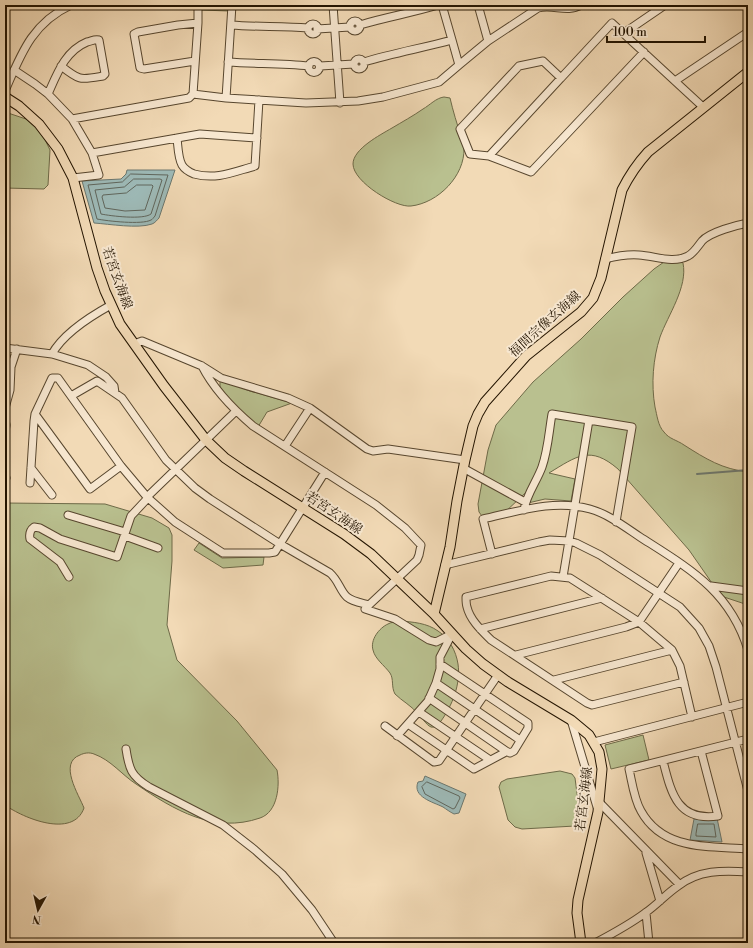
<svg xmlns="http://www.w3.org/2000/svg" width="753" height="948" font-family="'Libre Bodoni','Noto Serif JP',serif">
  <rect width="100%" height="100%" fill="#f2dab6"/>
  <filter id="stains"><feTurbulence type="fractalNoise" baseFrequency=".005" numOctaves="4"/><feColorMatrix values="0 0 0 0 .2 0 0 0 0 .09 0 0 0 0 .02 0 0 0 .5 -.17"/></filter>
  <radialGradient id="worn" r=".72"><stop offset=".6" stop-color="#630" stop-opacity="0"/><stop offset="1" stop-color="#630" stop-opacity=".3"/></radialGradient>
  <!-- green -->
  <path fill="#b9c08f" stroke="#6e6a48" d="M201 5H229V11L201 10Z
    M444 97 450 98C453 111 457 124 461 136 462 140 464 144 464 148 465 176 438 203 411 206 396 208 353 182 353 164 353 149 380 135 392 128 402 122 413 116 423 109 430 105 436 98 444 97Z
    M5 112 26 119 38 125 50 150 48 185 44 189 5 188Z
    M678 259 683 263C688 287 668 315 660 337 653 359 651 384 655 407 657 415 658 426 664 432 669 439 677 440 684 445 706 459 722 469 748 472V605L721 596 689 550 618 469C590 445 577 456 549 473L575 479 571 501 545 499 528 503 540 479 502 515 482 516 479 512 478 504 488 450 496 425 533 382 581 339 623 297 654 269 664 262Z
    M220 380 250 391 292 403 267 412 258 427 234 407 220 387Z
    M5 503 105 504 152 518 169 528 172 535V561L167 625 177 660 237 721 277 770C280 785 278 812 260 818 214 834 174 810 136 784 122 775 111 760 94 754 89 752 84 753 80 755 58 763 79 795 84 808 73 839 23 818 5 805Z
    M199 543 222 558 264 557 263 565 223 568 194 550Z
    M400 621C413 622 427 623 438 631 449 638 456 651 458 664 461 684 452 706 441 721 438 724 436 728 431 727 426 725 422 717 418 714 412 706 402 701 395 694 391 687 394 679 390 673 384 665 375 659 373 650 370 640 379 628 388 624 391 622 396 622 400 621Z
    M643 735 649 760 611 769 605 745Z
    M560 771 572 774 575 778 580 816 579 825 575 826 522 829 515 827 508 820 499 787 501 782 507 779Z"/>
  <!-- water -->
  <path fill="#9db9b6" stroke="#6c776e" d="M127 170H175L159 218C157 220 155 223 152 224 138 229 109 224 94 223L82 181 121 179 126 174Z
    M425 776 466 794 459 813 454 814C450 812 446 809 443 807 433 802 412 797 418 782L423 781Z
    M717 818 722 842 690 840 694 819 714 820Z"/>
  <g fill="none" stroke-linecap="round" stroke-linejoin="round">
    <!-- shore -->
    <path stroke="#60665c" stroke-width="1" d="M131 174 168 175 155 216C154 217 152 220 151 220 142 225 107 221 97 219L88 185 122 182Z
      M134 179H160L162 180 151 214C143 220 111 216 101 214L95 190 124 187Z
      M137 185H152L153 186 145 210 125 211 105 208 102 197 103 195 126 193Z
      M427 782 459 796 460 798 455 808 453 809 425 794 422 787Z
      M698 824H714L716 837 696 836V834Z"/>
    <!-- stream -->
    <path stroke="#6c776e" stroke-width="2" d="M697 474 748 470"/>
    <!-- minor casing -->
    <g stroke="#57462e" stroke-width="9">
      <path id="minor" d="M333 5 340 103
        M442 5 452 40
        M350 26a5 5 0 1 1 10 0a5 5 0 1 1-10 0Z
        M308 29a5 5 0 1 1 10 0a5 5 0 1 1-10 0Z
        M231 25C257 27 282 26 308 28
        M360 25C386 17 412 13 438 5
        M317 29 350 27
        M624 33 665 5
        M488 41 538 8C553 4 567 13 581 5
        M354 64a5 5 0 1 1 10 0a5 5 0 1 1-10 0Z
        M195 61 144 69 140 68 134 34 138 32 178 25 198 23
        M308.5 67a5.5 5.5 0 1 1 11 0a5.5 5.5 0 1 1-11 0Z
        M228 62C255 64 282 63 309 66
        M459 65 488 41 478 5
        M320 66 354 64
        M14 70 35 84 48 94 72 119 189 98 193 94 198 23V5
        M561 78 612 23 703 107
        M675 81 748 32
        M5 91C21 54 32 23 71 5
        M48 94C57 74 65 51 87 42 92 41 94 39 99 40L105 74 103 76C80 80 80 81 61 66
        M193 94 226 98 232 5
        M226 98 306 103 358 101 383 97 439 82 459 65 452 40C423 48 393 53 364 62
        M72 119 92 153 200 134 257 138
        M177 138C178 146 178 158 182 165 185 170 189 172 194 174 217 180 233 172 255 166L259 100
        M489 156 561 78 543 61 519 66 460 129 470 154 489 156 531 172 644 52
        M73 178 99 175 92 153
        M605 259C617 256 627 254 639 255 655 256 673 264 688 256 694 253 698 246 702 241 710 232 737 225 748 223
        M134 344 142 341 202 366 221 378 288 398 310 408 367 449 373 451 388 449 465 460
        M5 348 52 354 88 365 106 377 114 386 115 393
        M52 354C63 334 91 316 111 305
        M71 396 97 381 122 398 166 460 195 488 210 499 280 544 330 573C339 581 340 591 347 597 353 602 362 603 369 605L417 560 419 555 421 545 405 528 376 505 253 426C233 409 214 390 202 366
        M5 408 10 390 11 367 17 349
        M5 420 6 425 5 432
        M285 446 310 408
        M121 466 90 489 35 414 52 378H58L121 466 147 497 175 522 223 553H269L275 552 325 472
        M31 468 52 495
        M463 468 525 502
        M5 474 6 478
        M30 483 34 421 35 414
        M524 510C526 495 537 481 542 467 548 450 549 431 552 414L632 427 616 522
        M68 515 125 532
        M125 536 158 548
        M492 554 483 519C519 511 554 499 590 509 608 514 625 527 640 537 690 569 730 591 748 650
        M445 565 539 542 550 540 569 541 576 543 600 555 680 607 699 628 709 646 716 667 748 791
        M69 577 60 562 30 539C29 534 30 530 34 527L40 528 60 539 117 557 131 516 146 500 147 497 236 411
        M563 577 589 420
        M711 586 748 591
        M365 609 395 619 429 640 436 642 452 634
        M480 629 602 598
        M516 655 626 627 639 622 679 563
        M440 664 528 723V728L514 751 510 753 506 751
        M554 680 672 650
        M684 682 592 705 587 703 491 640C482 631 470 620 467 607 466 604 466 600 466 597L551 576 570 578 639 622 672 650 680 666 692 717
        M436 683 520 740
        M419 712 490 760
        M571 720 597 807
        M408 724 474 769 504 753 506 751 429 698
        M385 726 434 762 439 761 498 675
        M397 736 428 701 436 683 440 669V657L452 634
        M748 739 629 769C632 782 634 799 641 811 663 851 709 846 748 849
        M594 742 748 702
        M126 749C129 769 131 776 149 787L223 825 255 850 282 874 312 910 334 943
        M663 761C671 792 677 822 718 816L701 751
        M599 802 679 884
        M646 853 660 901
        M646 913 649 943
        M595 943C612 934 629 925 645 913 657 905 666 894 678 886 698 870 723 870 748 872"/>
    </g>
    <!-- major casing -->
    <g stroke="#231401" stroke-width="11">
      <path id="major" d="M5 97 19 106 39 124 58 149 73 178 97 268 105 291 120 324 164 386 206 440 225 458 244 471 344 534 371 554 434 614 466 649 483 664 508 682 571 720 589 735 599 752 602 769 598 812 578 900 577 913 581 943
        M434 614 450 547 457 501 465 460 473 426 478 414 485 402 526 356 581 312 593 298 601 278 622 190C629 176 637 164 648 152L748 72"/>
    </g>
    <!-- minor -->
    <use href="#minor" stroke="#f7e7d0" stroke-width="7"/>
    <!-- major -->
    <use href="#major" stroke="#f2dab6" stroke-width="9"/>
  </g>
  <g text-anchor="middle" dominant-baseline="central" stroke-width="4" stroke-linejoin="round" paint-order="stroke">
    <!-- street labels -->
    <g font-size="13" fill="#231401" stroke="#f7e7d0">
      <text transform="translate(117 278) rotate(70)">若宮玄海線</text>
      <text transform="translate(545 324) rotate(-42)">福間宗像玄海線</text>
      <text transform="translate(334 513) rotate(34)">若宮玄海線</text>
      <text transform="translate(584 799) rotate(-83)">若宮玄海線</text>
    </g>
  </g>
  <!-- margin -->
  <rect width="753" height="948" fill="none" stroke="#f2dab6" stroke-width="20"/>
  <rect x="6" y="6" width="741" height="936" fill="none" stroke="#231401" stroke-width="2"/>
  <rect x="10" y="10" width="733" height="928" fill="none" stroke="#231401"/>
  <!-- north arrow -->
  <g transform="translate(38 910) rotate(188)" stroke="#f7e7d0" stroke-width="3" paint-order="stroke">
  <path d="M0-3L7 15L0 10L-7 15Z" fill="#231401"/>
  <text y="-6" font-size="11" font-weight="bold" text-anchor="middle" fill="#231401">N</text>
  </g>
  <!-- scale -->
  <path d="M607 36v6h98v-6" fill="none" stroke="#231401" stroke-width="2"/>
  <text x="613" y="36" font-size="12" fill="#231401" stroke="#f7e7d0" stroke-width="3" paint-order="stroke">100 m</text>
  <rect width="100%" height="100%" filter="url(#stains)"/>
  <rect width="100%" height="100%" fill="url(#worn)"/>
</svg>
